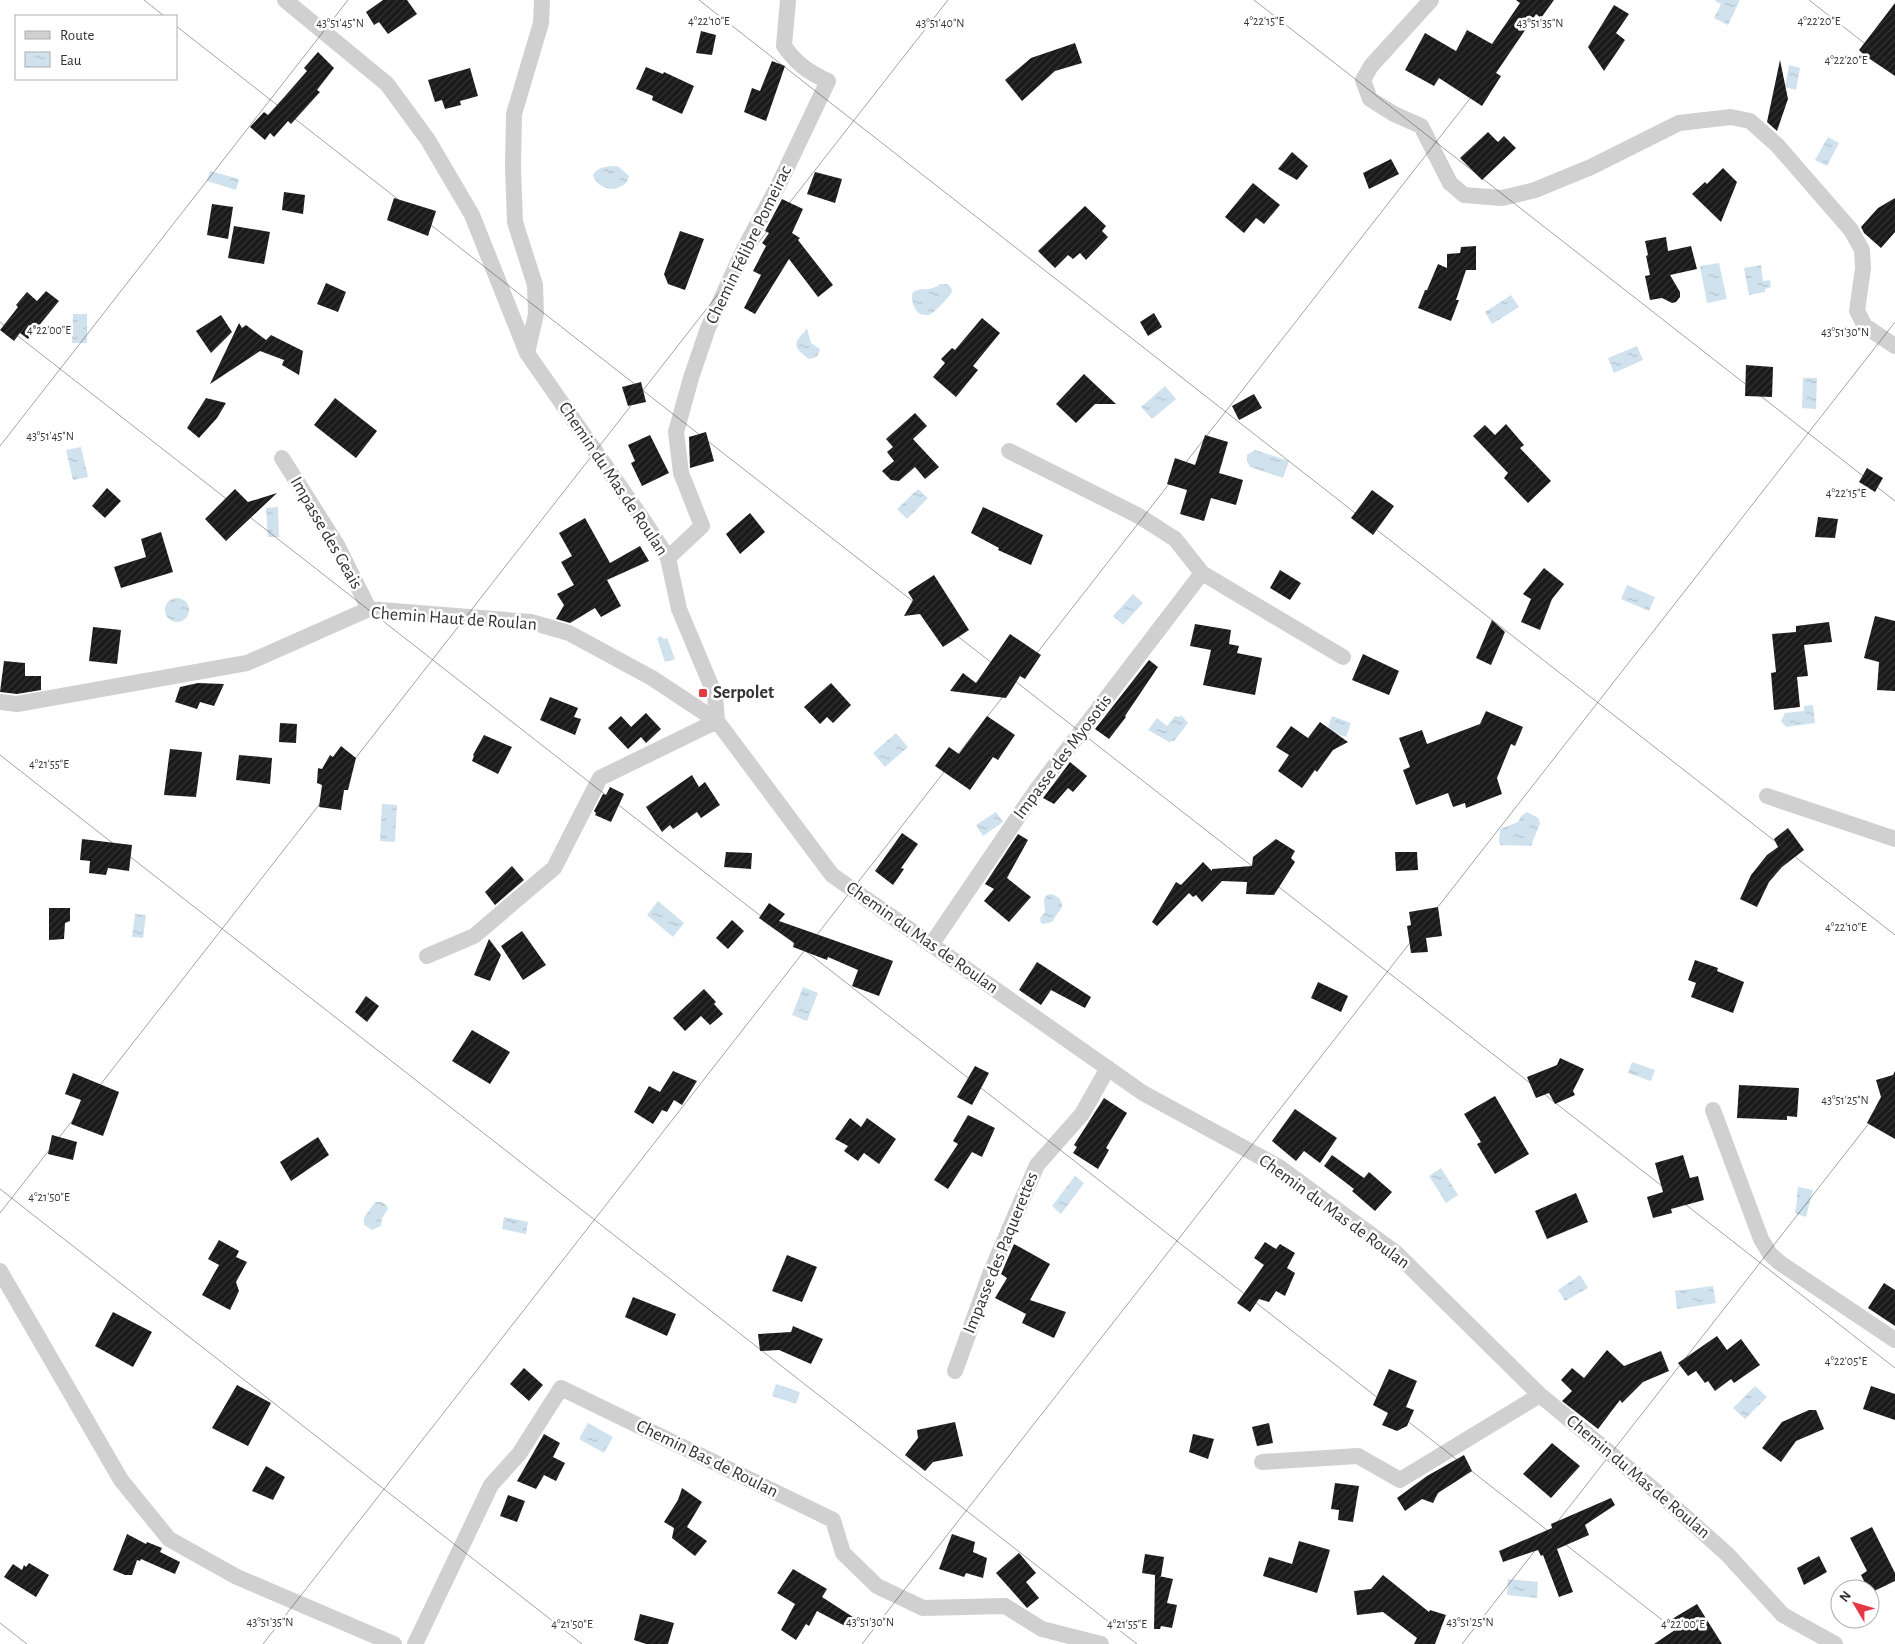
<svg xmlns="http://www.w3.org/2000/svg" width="1895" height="1644" font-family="'Alegreya Sans',sans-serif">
  <defs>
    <pattern id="water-ripples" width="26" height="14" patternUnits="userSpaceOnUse" patternTransform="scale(1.25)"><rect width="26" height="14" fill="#cfe2ee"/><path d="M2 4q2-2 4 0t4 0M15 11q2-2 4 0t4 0" fill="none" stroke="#b2c2cd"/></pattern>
    <pattern id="building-hatch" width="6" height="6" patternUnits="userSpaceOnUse" patternTransform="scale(1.25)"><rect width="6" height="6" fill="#1a1a1a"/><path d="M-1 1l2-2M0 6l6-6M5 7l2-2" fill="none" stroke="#333"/></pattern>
  </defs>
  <rect width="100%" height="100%" fill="#fff"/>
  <!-- water -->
  <path fill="url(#water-ripples)" d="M1716 0H1740L1728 25 1714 18 1721 4 1715 1Z
    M1789 65 1800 68 1796 90 1785 87Z
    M1828 137 1839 143 1827 166 1815 160Z
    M615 166 619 167 629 176C626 193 598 193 593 175 598 166 605 167 615 166Z
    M210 171 239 179 236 190 207 181Z
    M1719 263 1727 299 1707 303 1700 266Z
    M1761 265 1763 281 1770 280 1771 287 1765 289V292L1749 295 1744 268Z
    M940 284H947C949 285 951 287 952 290 953 294 936 311 931 314 928 316 924 315 920 314 916 311 913 306 912 300 910 286 924 291 933 288 935 287 938 286 940 284Z
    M1511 295 1519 307 1492 324 1485 312Z
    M73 314H87V343H72Z
    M807 329 811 343 820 349 817 357 809 359C792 347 793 343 807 329Z
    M1637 346 1643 360 1614 373 1608 358Z
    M1803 378H1817L1816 409 1802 408Z
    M1165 386 1176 399 1152 419 1141 407Z
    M81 447 88 477 73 480 66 450Z
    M1255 450 1289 461 1283 478 1250 467 1247 461V455Z
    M918 489 928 498 907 519 897 509Z
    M278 507 279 537H268L266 508Z
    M1627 585 1655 597 1649 611 1621 599Z
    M1133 594 1143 603 1123 625 1113 616Z
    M165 610a12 12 0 1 1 24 0a12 12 0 1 1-24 0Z
    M660 636 664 639 667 638 675 659 665 662 658 641 657 639Z
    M1813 705 1815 723 1786 727 1781 721 1785 713 1804 711V706Z
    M1181 715 1188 723 1174 741 1169 742 1148 730 1157 718 1167 726 1175 716 1180 717Z
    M1332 716 1351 723 1346 737 1329 731 1330 729 1328 727Z
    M896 733 908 747 885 767 873 753Z
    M382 804 397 805 395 842 380 841Z
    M996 812 1003 822 983 836 976 825Z
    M1527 812 1538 818 1540 823 1531 846 1501 845 1499 842 1500 829 1518 822 1521 816Z
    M1051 894C1058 896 1062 899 1062 907L1052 922 1044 924 1041 923 1040 918 1045 912 1044 899 1047 895Z
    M658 901 684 923 673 937 647 915Z
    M135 914 146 915 143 938 132 937Z
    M803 987 818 993 807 1021 792 1015Z
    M1632 1062 1655 1070 1651 1081 1628 1073Z
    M1441 1168 1458 1195 1446 1203 1429 1176Z
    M1075 1176 1084 1183 1061 1214 1052 1206Z
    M1798 1187 1813 1190 1806 1217 1797 1214 1795 1212C1798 1203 1796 1196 1798 1187Z
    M375 1202H382L387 1206 388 1209 382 1218 381 1226 372 1230 364 1225V1218Z
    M504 1217 528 1222 526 1234 502 1229Z
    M1580 1275 1588 1288 1565 1301 1558 1290Z
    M1713 1286 1716 1303 1677 1309 1675 1291Z
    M776 1384 800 1392 796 1404 772 1396Z
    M1755 1386 1767 1397 1745 1419 1733 1408Z
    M588 1423 613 1437 604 1453 579 1439Z
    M1508 1579 1538 1582 1537 1598 1507 1595Z"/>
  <!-- building -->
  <path fill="url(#building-hatch)" d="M383 0H407L417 14 388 34 379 22 374 25 366 12Z
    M1516 0H1554L1541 18 1536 14 1496 73 1501 76 1482 106 1439 78 1434 86 1405 70 1425 33 1456 51 1467 30 1492 44 1520 3Z
    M1895 3V76L1864 55 1859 50Z
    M1614 5 1629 14 1616 33 1625 40 1604 71 1588 47Z
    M701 31 716 35 712 55 696 53Z
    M1075 43 1082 63 1055 71 1022 101 1005 80 1031 58Z
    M318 52 334 68 317 90 320 92 291 124 288 121 274 137 270 133 265 140 250 127 264 112 268 115 286 95 307 71 304 68Z
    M1780 60 1788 99 1777 131 1767 122Z
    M772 61 785 66 766 121 744 112 752 88 760 91Z
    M646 67 663 74 664 72 694 86 682 114 652 100 653 96 636 89Z
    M470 68 478 96 460 101 461 105 445 109 442 100 435 102 428 80Z
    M1488 132 1498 142 1504 136 1516 148 1482 180 1460 158Z
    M1292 152 1308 166 1297 180 1278 169Z
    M1391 159 1399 174 1369 189 1363 173Z
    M1723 168 1737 182 1721 222 1692 194 1705 182 1707 184Z
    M815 172 842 179 835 203 807 194Z
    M1253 183 1280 205 1264 224 1256 218 1244 233 1225 217Z
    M284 192 305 195 303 214 282 210Z
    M394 198 436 211 428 236 387 220Z
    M1895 198V232L1881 248 1864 233 1861 227 1878 208Z
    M782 199 803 209 792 233 800 238 798 240 833 285 818 297 789 259 755 314 744 308 761 275 753 271 766 246 762 243 769 233 765 231Z
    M212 204 233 207 228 239 207 235Z
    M1085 206 1106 226 1102 231 1108 237 1086 260 1080 253 1073 259 1068 255 1055 268 1038 251Z
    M234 226 270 232 264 264 228 258Z
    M680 231 704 239 685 290 668 284 664 274Z
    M1666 237 1668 251 1691 246 1697 269 1670 275 1680 292V297L1676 302 1672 303 1662 298 1650 300 1645 276 1650 275 1646 256 1648 255 1645 241Z
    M1476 246V270H1466L1456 300H1459L1451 321 1418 308 1425 290H1427L1438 264 1447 268V254L1460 253 1461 247Z
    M326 283 346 292 338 312 317 304Z
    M46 291 59 301 28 339 20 333 14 341 0 330 18 307 16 305 27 292 37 301Z
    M1154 313 1162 327 1148 336 1140 322Z
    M221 315 232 332 211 353 196 331Z
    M982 318 1000 333 973 366 978 370 956 397 933 377 945 363 941 359 952 348 955 350Z
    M239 323 242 328 246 325 266 340 271 335 303 351 299 375 282 365 284 360 260 351 210 384Z
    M1746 365 1773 367 1772 397 1745 396Z
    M1084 374 1116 404H1095L1076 423 1056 404Z
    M641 382 646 402 628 406 622 387Z
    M1254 394 1262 408 1239 420 1232 406Z
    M206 398 226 403 217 418 199 438 187 428Z
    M335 398 377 431 356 458 314 425Z
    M915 413 927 426 913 439 939 467 925 479 915 467 899 481 891 480 882 471 894 461 887 452 893 447 886 439Z
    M1506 424 1524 445 1520 448 1551 481 1528 503 1504 478 1508 473 1473 436 1485 425 1495 435Z
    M706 432 714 461 690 468 689 437Z
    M650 435 669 473 642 486 631 463 635 461 628 445Z
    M1205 435 1228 442 1219 473 1243 480 1236 505 1211 498 1204 521 1180 514 1187 490 1167 484 1175 458 1195 465Z
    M1867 468 1883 478 1875 492 1859 482Z
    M107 488 121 501 105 518 92 506Z
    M235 489 248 502 277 493 226 541 205 519Z
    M1372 490 1394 506 1373 535 1351 518Z
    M983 507 1043 535 1031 565 998 550 999 548 971 533Z
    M750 513 765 532 740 554 726 534Z
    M1818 517 1838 519 1835 538 1815 537Z
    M585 518 610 563 640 546 649 561 607 580 621 606 601 617 595 608 570 623 556 619 564 605 557 594 574 585 561 562 572 556 559 533Z
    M161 532 173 572 121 588 114 567 146 557 141 539Z
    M1544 568 1564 584 1552 599 1540 630 1521 622 1531 599 1523 594Z
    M1280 570 1301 583 1290 600 1270 588Z
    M934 575 969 630 943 647 920 614 904 616 913 600 908 592Z
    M1875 616 1895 621V691L1877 690 1879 662 1864 658Z
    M1492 620 1505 632 1491 665 1476 658Z
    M1829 622 1832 642 1804 645 1808 676 1797 677 1800 707 1774 710 1771 673 1776 672 1772 634 1796 632V626Z
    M1195 624 1231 630 1229 644 1239 646 1237 653 1262 658 1255 695 1203 685 1211 650 1190 646Z
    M93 627 121 630 117 664 89 661Z
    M1010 634 1041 655 1025 679 1020 676 1006 698 950 691 963 673 976 683Z
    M1363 654 1399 671 1389 695 1352 680Z
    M1149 660 1158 667 1125 716 1126 717 1109 739 1095 729Z
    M4 661 25 663V676H41V690L17 694 0 692Z
    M198 683 224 684 214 706 200 702 197 709 175 702 180 687Z
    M831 683 851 705 833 723 827 717 820 724 804 707Z
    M550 697 578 708 574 717 581 719 575 735 540 720Z
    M1486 711 1523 727 1515 746 1511 744 1497 778 1502 794 1466 808 1465 803 1453 807 1448 793 1416 805 1403 770 1410 767 1399 738 1422 730 1427 744 1480 724Z
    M646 713 661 729 646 743 641 737 628 749 608 728 621 716 635 731 631 727Z
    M987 716 1015 735 998 760 993 757 970 790 935 766 949 747 959 754Z
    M1320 722 1348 742 1333 750 1317 772 1315 770 1302 788 1278 771 1289 755 1276 747 1291 726 1308 738Z
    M280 723 297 724 296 743 279 742Z
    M484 735 512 747 498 774 472 761 474 756 473 755Z
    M341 746 356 758 348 790H344L341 810 319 807 322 785 317 783 318 768 322 769 330 755 333 757Z
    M170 749 202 752 196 797 164 795Z
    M239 755 272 758 270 784 236 780Z
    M1070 762 1087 776 1073 792 1068 788 1054 804 1043 798Z
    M692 775 699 787 705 782 720 805 701 818 697 812 673 829 670 825 662 832 646 807Z
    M610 787 624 794 611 822 595 815 596 813 594 811 603 794 606 795Z
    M1788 828 1804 850 1782 867 1769 882 1757 907 1740 899 1751 875 1767 855 1778 847 1774 839Z
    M902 833 918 844 901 868 904 869 893 885 875 871Z
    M1018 834 1028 840 1007 878 1031 897 1009 922 984 901 994 889 985 884Z
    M82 839 132 845 129 871 108 868 106 875 89 873 90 861 80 860Z
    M1276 839 1295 851 1291 858 1295 862 1274 895 1246 894 1247 882 1222 881 1202 902 1196 895 1193 897 1189 893 1157 926 1152 922 1176 882 1181 885 1203 862 1212 871V869L1252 866 1253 857Z
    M726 852 752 853 751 869 724 867Z
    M1395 852H1417L1418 870 1396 871Z
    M512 866 524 880 495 905 485 892Z
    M769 903 785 914 779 921 893 961 879 996 852 986 858 970 828 957 827 960 793 947 794 943 759 918Z
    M1438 907 1442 936 1426 938 1428 952 1411 953 1407 926 1411 925 1409 912Z
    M49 908H70V921L65 923 64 939 49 940Z
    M732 920 744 931 728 949 716 938Z
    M522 931 546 965 523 980 501 946Z
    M489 939 501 955 490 981 474 975Z
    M1695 960 1718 968 1717 971 1744 982 1733 1013 1691 997 1696 983 1688 980Z
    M1037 962 1091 997 1085 1008 1051 990 1041 1005 1019 990Z
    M1318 982 1348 996 1341 1012 1311 998Z
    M704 989 716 1002 714 1004 723 1014 710 1025 701 1016 685 1031 673 1018Z
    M366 996 379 1006 367 1022 355 1012Z
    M472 1030 510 1052 490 1084 452 1061Z
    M1560 1058 1584 1069 1573 1091 1575 1095 1555 1104 1549 1093 1536 1098 1527 1077 1557 1065Z
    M975 1066 989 1073 972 1105 957 1097Z
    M673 1071 697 1081 682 1105 674 1100 667 1112 662 1110 653 1124 634 1112 649 1086 660 1092Z
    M1895 1071V1139L1867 1123 1881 1097 1876 1080 1893 1075Z
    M73 1073 119 1092 103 1136 71 1124 81 1100 65 1094Z
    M1739 1085 1799 1088 1797 1117 1787 1116V1120L1737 1118Z
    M1495 1096 1529 1154 1495 1174 1477 1144 1481 1142 1464 1114Z
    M1104 1098 1127 1113 1106 1148 1109 1150 1098 1169 1073 1153 1077 1147 1074 1145Z
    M1295 1109 1337 1138 1320 1163 1304 1151 1296 1161 1272 1141Z
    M968 1115 995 1128 982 1157 972 1152 948 1189 934 1180 958 1144 953 1141Z
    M850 1118 861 1127 867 1118 896 1139 879 1164 864 1153 858 1161 844 1151 848 1146 835 1139Z
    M52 1135 77 1142 73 1160 48 1154Z
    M318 1137 329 1155 291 1181 280 1162Z
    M1332 1155 1364 1178 1369 1172 1392 1192 1375 1211 1352 1191 1354 1189 1324 1166Z
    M1683 1155 1690 1178 1698 1176 1704 1200 1671 1209 1672 1213 1653 1218 1647 1197 1663 1192 1655 1163Z
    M1576 1193 1588 1222 1547 1239 1535 1211Z
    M219 1240 239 1251 236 1257 247 1262 236 1282 239 1291 230 1310 202 1295 219 1265 208 1259Z
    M1265 1242 1276 1249 1280 1244 1295 1253 1287 1268 1295 1273 1285 1296 1276 1291 1269 1302 1259 1299 1250 1312 1237 1303 1264 1265 1254 1258Z
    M1014 1244 1050 1264 1030 1300 1066 1312 1054 1338 1022 1323 1026 1314 995 1298 1007 1278 1001 1274Z
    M787 1255 817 1267 802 1302 772 1291Z
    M1884 1283 1895 1290V1326L1868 1308Z
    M633 1297 676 1314 667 1336 625 1317Z
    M113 1312 152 1332 133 1367 95 1346Z
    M793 1326 823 1339 811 1364 779 1350 760 1351 758 1334 791 1332Z
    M1717 1336 1727 1350 1741 1339 1760 1365 1734 1383 1731 1379 1715 1391 1708 1381 1705 1383 1696 1371 1688 1376 1678 1363Z
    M1607 1350 1624 1366 1661 1351 1669 1371 1643 1382 1622 1403 1620 1400 1598 1429 1562 1401 1572 1391 1561 1380 1572 1368 1584 1378Z
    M524 1368 543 1385 529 1401 510 1384Z
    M1389 1369 1417 1381 1406 1407 1414 1410 1407 1426 1397 1431 1382 1425 1388 1413 1373 1405Z
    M237 1385 271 1403 248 1446 212 1428Z
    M1871 1386 1895 1394V1420L1863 1409Z
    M1809 1410H1816L1824 1429 1796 1441 1781 1462 1762 1448 1782 1422Z
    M955 1422 963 1456 933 1462 925 1471 905 1455 918 1438 917 1430Z
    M1269 1423 1273 1443 1257 1446 1252 1427Z
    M544 1434 560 1443 553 1457 565 1463 556 1481 544 1475 536 1489 517 1481Z
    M1193 1434 1214 1439 1208 1459 1189 1452Z
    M1552 1443 1580 1466 1551 1498 1523 1474Z
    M1464 1455 1472 1471 1438 1493 1433 1503 1422 1499 1405 1511 1397 1498 1427 1476Z
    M266 1466 285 1477 273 1500 252 1491Z
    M1335 1483 1359 1486 1353 1522 1338 1520 1339 1510 1331 1509Z
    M682 1488 702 1502 687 1527 707 1541 695 1556 672 1538 674 1528 664 1522 678 1500Z
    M508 1495 525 1501 517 1522 500 1516Z
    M1611 1498 1615 1505 1585 1525 1589 1535 1557 1549 1573 1592 1559 1597 1543 1555 1541 1556 1538 1550 1503 1562 1499 1551 1552 1528 1551 1524Z
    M1872 1527 1895 1573V1581L1870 1593V1589H1868L1861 1575 1867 1571 1850 1538Z
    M127 1534 146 1544 147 1542 162 1548 160 1552 180 1562 175 1574 141 1559 140 1561 137 1560 132 1575H125L113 1570Z
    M952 1534 975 1542 973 1552 987 1558 983 1578 966 1573 964 1577 939 1569Z
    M1299 1541 1330 1550 1317 1593 1263 1576 1269 1557 1292 1564Z
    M1019 1553 1036 1573 1026 1582 1039 1598 1027 1608 996 1573Z
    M1145 1554 1164 1557 1161 1576H1159L1173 1579 1167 1603 1177 1605 1172 1628 1161 1626 1160 1629H1154L1155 1575 1142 1573Z
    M1819 1556 1827 1572 1804 1585 1797 1568Z
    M29 1563 49 1575 36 1597 4 1577 13 1564 22 1570 24 1565 26 1567Z
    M793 1569 827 1589 822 1597 853 1617 847 1627 817 1611 809 1626 806 1624 796 1640 781 1630 795 1604 777 1593Z
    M1383 1575 1429 1612 1430 1610 1446 1615 1435 1644H1414L1417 1638 1383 1612 1357 1615 1354 1591 1371 1589Z
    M1697 1604 1722 1644H1654L1678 1628 1672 1619Z
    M640 1614 674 1623 668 1644H646L634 1640Z"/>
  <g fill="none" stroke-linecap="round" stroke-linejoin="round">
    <!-- street -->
    <path stroke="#d0d0d0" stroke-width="16" d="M285 0 387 84 428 140 472 215 527 353 646 524 668 558 679 609 715 695 717 721 832 875 1143 1093 1279 1167 1396 1253 1540 1395 1670 1503 1727 1554 1783 1615 1835 1644
      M1431 0 1371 66 1363 80 1370 99 1394 114 1421 126 1450 183 1464 195 1502 198 1535 190 1591 167 1679 123 1731 117 1750 121 1777 145 1851 230 1862 250 1863 268 1857 311 1865 326 1895 346
      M527 353 536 314 535 285 515 222 513 167 514 114 541 23 542 0
      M1009 451 1139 516 1175 539 1202 573
      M282 458 337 545 369 609
      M668 558 702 526 681 473 676 432 691 378 708 328 745 247 778 186 828 81C809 73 796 63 784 46L788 0
      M0 702 17 704 247 663 369 609 531 622 569 633 652 678 717 721
      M1767 796 1895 839
      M931 945 1037 789 1202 573 1343 657
      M427 956 474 936 554 868 600 778 717 721
      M1713 1110 1761 1239 1770 1254 1780 1263 1895 1340
      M0 1271 121 1480 169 1539 237 1577 394 1644
      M955 1371 990 1274 1037 1165 1082 1114 1108 1068
      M1262 1462 1358 1456 1400 1480 1540 1395
      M415 1644 491 1485 519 1454 561 1388 833 1520 843 1553 877 1586 923 1608 1005 1606 1042 1629 1101 1644"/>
  </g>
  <!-- ticks -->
  <path fill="none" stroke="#333" stroke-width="1" stroke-opacity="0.45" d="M144 0 164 16M699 0 1895 935M1254 0 1895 501M1809 0 1895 67M176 26 1895 1368M0 322 1693 1644M0 446 348 0M0 755 1137 1644M0 1189 582 1644M0 1213 948 0M0 1623 27 1644M263 1644 1547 0M862 1644 1895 322M1462 1644 1895 1090"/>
  <!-- markers -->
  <rect fill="#e63946" stroke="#fff" stroke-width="2" x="698" y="688" width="10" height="10" rx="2.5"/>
  <g text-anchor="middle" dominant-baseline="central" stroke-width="5" stroke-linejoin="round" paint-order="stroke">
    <!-- street labels -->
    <g font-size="18" fill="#333" stroke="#fff">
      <text transform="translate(749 245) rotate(-64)">Chemin Félibre Pomeirac</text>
      <text transform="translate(613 479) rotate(56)">Chemin du Mas de Roulan</text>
      <text transform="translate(326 533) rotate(60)">Impasse des Geais</text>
      <text transform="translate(454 619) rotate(4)">Chemin Haut de Roulan</text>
      <text transform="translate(1063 757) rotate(-53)">Impasse des Myosotis</text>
      <text transform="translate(922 938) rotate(35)">Chemin du Mas de Roulan</text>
      <text transform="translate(1334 1212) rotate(36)">Chemin du Mas de Roulan</text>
      <text transform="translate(1001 1253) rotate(-68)">Impasse des Paquerettes</text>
      <text transform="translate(707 1459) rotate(26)">Chemin Bas de Roulan</text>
      <text transform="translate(1638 1477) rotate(40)">Chemin du Mas de Roulan</text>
    </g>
    <!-- poi labels -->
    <g font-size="18" font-weight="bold" fill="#333" stroke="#fff" text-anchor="start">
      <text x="713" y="693">Serpolet</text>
    </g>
  </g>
  <g font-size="12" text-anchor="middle" fill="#333" stroke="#fff" stroke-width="5" stroke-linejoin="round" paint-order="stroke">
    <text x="709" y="25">4°22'10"E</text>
    <text x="1264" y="25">4°22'15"E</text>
    <text x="1819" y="25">4°22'20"E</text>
    <text x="340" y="27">43°51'45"N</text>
    <text x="940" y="27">43°51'40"N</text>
    <text x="1540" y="27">43°51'35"N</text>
    <text x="1846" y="64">4°22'20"E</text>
    <text x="49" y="334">4°22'00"E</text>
    <text x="1845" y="336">43°51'30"N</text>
    <text x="50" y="440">43°51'45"N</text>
    <text x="1846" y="497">4°22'15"E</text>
    <text x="49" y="768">4°21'55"E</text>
    <text x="1846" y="931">4°22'10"E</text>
    <text x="1845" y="1104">43°51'25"N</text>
    <text x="49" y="1201">4°21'50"E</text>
    <text x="1846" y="1365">4°22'05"E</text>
    <text x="270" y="1626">43°51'35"N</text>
    <text x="870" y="1626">43°51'30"N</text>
    <text x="1470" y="1626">43°51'25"N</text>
    <text x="572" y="1628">4°21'50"E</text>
    <text x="1127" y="1628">4°21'55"E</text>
    <text x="1683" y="1628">4°22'00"E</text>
  </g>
  <!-- legend -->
  <rect x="15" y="15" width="162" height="65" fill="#ffffff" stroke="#adadad"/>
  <rect x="25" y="31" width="25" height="8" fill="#d0d0d0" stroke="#adadad"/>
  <text x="60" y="40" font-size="15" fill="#333333">Route</text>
  <rect x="25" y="52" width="25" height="15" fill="url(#water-ripples)" stroke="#adadad"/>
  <text x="60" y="65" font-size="15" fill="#333333">Eau</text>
  <!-- north arrow -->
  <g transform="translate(1855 1604) rotate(308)"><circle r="24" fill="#ffffff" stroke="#adadad"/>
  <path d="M0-4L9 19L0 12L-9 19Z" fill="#e63946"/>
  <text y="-8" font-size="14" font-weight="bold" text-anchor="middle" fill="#333333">N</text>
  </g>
</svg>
